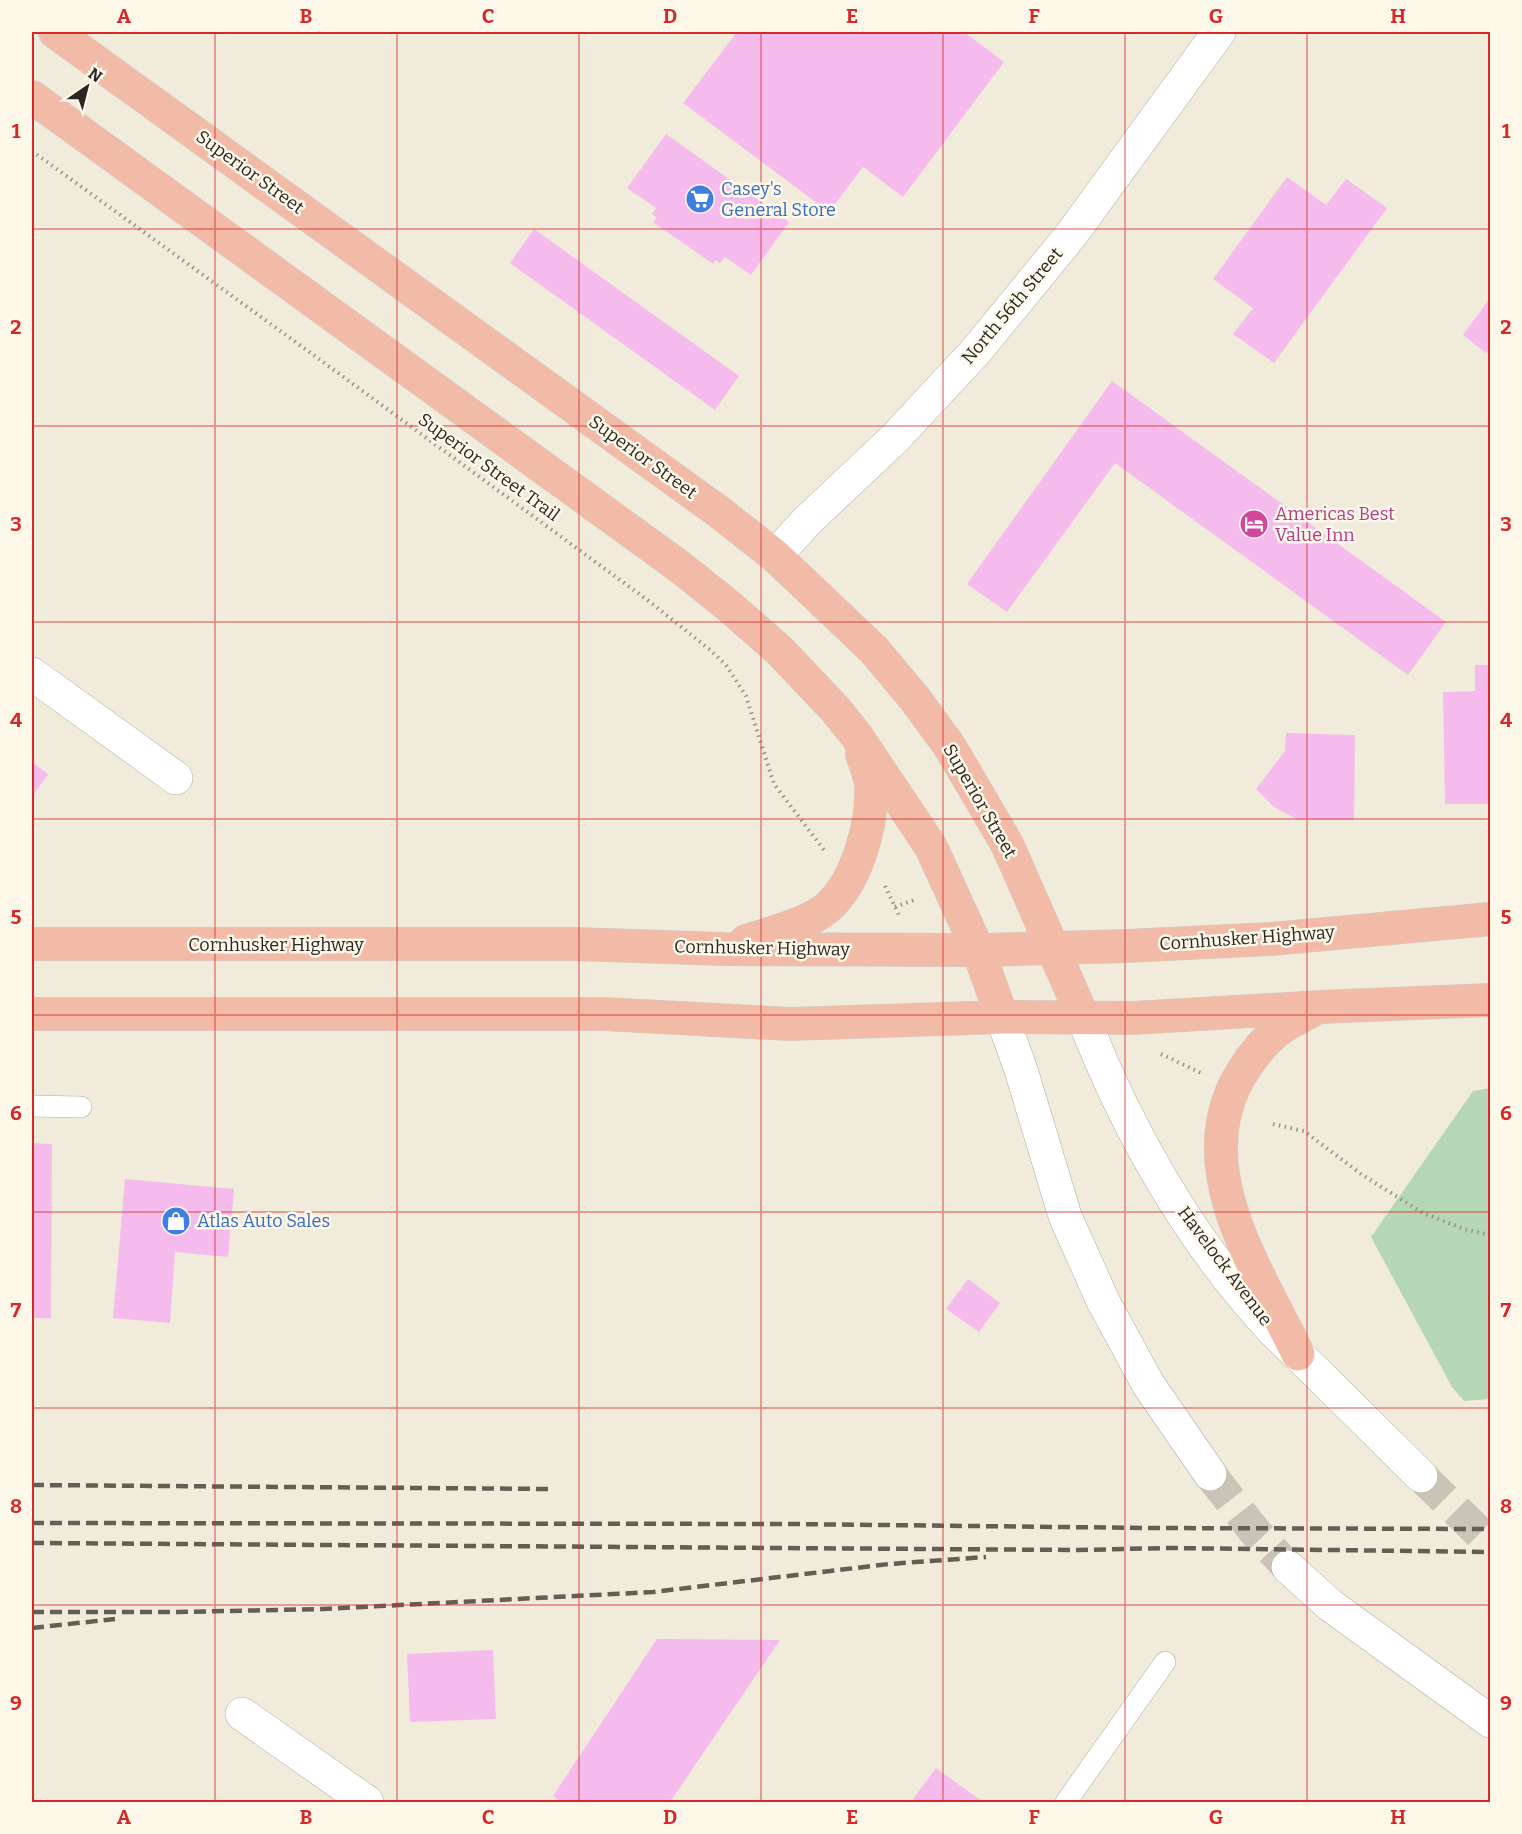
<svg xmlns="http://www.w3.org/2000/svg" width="1522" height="1834" font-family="Bitter,serif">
  <rect width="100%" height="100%" fill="#f1ebdc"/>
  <!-- green -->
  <path fill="#b6d7b6" d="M1490 1088V1399L1464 1401 1452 1387 1371 1237 1473 1091Z"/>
  <!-- building -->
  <path fill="#f5bbed" d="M737 32H964L1004 62 903 197 863 167 829 212 683 103Z
    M666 134 789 222 751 275 725 257 720 263 716 260 713 264 653 222 657 218 652 214 656 208 627 188Z
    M1287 177 1326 205 1346 179 1387 208 1274 363 1233 334 1253 308 1213 279Z
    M534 229 739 376 715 410 510 263Z
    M1490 298V351L1486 353 1463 335Z
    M1112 381 1446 622 1408 675 1115 463 1007 612 967 584Z
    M1475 665H1490V804H1445L1443 692 1475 691Z
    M1286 733 1355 735 1354 820H1298L1274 807 1256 789 1285 751Z
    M32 762 48 774 32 797Z
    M32 1143 52 1144 51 1318H32Z
    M125 1179 234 1189 228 1257 175 1252 170 1323 113 1318Z
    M968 1279 1000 1303 979 1332 946 1309Z
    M657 1639 780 1640 670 1802H562L553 1796Z
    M493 1650 496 1719 410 1722 407 1654Z
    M936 1768 983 1802H911Z"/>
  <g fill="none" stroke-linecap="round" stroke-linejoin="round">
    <!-- secondary-tunnel -->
    <path stroke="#c9c4b7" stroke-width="33" stroke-dasharray="33 16" stroke-linecap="butt" d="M1210 1474 1256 1533 1288 1567
      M1421 1476 1490 1543"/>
    <!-- service casing -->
    <g stroke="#b1ac9e" stroke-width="22">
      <path id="service" d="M32 1106 81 1107
        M1066 1802 1165 1662"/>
    </g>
    <!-- minor casing -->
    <g stroke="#b1ac9e" stroke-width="34">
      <path id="minor" d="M775 556 807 521 895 438 976 351 1071 235 1219 32
        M32 674 176 778
        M242 1714 367 1802"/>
    </g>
    <!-- secondary casing -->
    <g stroke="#b1ac9e" stroke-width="34">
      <path id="secondary" d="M1002 1017 1021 1070 1065 1216 1103 1301 1148 1384 1210 1474
        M1083 1017C1126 1128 1188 1238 1269 1326 1286 1344 1304 1360 1321 1377 1354 1410 1388 1443 1421 1476
        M1288 1567 1330 1605 1490 1721"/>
    </g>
    <!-- primary casing -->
    <g stroke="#d0cfce" stroke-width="34">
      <path id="primary" d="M55 32 719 512 775 556 874 650 915 699 950 747 1007 844 1083 1017
        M32 97 680 567 730 607 780 651 835 709 856 735 931 847 978 950 1002 1017
        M746 941C770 933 808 924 827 908 857 882 873 824 871 785 870 775 865 764 862 754
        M32 944H575L723 949 978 950 1126 946 1271 939 1490 919
        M32 1014H604L790 1024 1002 1017 1133 1018 1320 1007 1490 1000
        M1298 1354C1260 1274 1191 1175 1235 1085 1246 1064 1262 1042 1281 1028 1291 1021 1303 1016 1313 1010"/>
    </g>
    <!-- path -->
    <path stroke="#969287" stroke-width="4" stroke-dasharray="1.5 4.5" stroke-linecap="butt" d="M32 151 308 351 650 602 709 649 726 665 746 696 774 784 824 850
      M885 886 899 915
      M895 907 917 899
      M1161 1054 1203 1074
      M1273 1124 1304 1131 1361 1174 1423 1213 1464 1229 1490 1235"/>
    <!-- service -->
    <use href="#service" stroke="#fff" stroke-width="21"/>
    <!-- minor -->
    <use href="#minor" stroke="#fff" stroke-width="33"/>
    <!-- secondary -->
    <use href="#secondary" stroke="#fff" stroke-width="33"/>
    <!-- primary -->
    <use href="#primary" stroke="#f1bba7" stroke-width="33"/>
    <!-- rail -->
    <path stroke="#625f57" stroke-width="4.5" stroke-dasharray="12 6" stroke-linecap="butt" d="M32 1485 550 1489
      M32 1523 790 1524 1152 1528 1490 1529
      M32 1543 1078 1550 1170 1548 1490 1552
      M32 1612H178L323 1609 653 1592 889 1564 986 1557
      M32 1628 115 1619"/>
  </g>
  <!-- grid -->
  <path fill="none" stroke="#d62828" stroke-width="1.5" stroke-opacity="0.55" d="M215 32V1802M397 32V1802M579 32V1802M761 32V1802M943 32V1802M1125 32V1802M1307 32V1802M32 229H1490M32 426H1490M32 622H1490M32 819H1490M32 1015H1490M32 1212H1490M32 1408H1490M32 1605H1490"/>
  <!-- icons -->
  <defs>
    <g id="supermarket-disc" transform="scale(1.5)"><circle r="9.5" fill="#3f7fe0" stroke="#fef8ea"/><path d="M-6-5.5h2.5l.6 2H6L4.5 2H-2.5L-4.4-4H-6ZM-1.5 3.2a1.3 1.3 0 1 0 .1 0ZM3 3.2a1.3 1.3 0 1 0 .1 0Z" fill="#fff"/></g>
    <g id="hotel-disc" transform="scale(1.5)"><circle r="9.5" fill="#d1479c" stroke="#fef8ea"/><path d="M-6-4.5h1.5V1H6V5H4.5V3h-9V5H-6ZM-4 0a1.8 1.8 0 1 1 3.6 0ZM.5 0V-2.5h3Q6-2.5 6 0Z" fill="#fff"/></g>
    <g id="shop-disc" transform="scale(1.5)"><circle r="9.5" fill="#3f7fe0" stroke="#fef8ea"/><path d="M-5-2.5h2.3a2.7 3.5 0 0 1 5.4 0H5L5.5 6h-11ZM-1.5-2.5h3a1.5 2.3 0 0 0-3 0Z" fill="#fff"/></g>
  </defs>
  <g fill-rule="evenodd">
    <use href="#supermarket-disc" x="700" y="199"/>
    <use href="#hotel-disc" x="1254" y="524"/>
    <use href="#shop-disc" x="176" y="1221"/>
  </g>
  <g text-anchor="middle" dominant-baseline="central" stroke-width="5" stroke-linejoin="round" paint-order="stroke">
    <!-- street labels -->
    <g font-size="18" fill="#292721" stroke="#fef8ea">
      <text transform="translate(250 172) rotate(36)">Superior Street</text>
      <text transform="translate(1012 306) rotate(-50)">North 56th Street</text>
      <text transform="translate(643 457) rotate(36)">Superior Street</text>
      <text transform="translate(489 467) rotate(36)">Superior Street Trail</text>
      <text transform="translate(980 801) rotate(60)">Superior Street</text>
      <text transform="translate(1247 938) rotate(-4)">Cornhusker Highway</text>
      <text x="276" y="945">Cornhusker Highway</text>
      <text transform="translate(762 948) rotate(1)">Cornhusker Highway</text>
      <text transform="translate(1225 1266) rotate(53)">Havelock Avenue</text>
    </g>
    <!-- shop labels -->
    <g font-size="18" fill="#366cbe" stroke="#fef8ea" text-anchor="start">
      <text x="721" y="189">Casey's<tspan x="721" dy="21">General Store</tspan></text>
      <text x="197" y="1221">Atlas Auto Sales</text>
    </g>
    <!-- hotel labels -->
    <g font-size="18" fill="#b23c85" stroke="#fef8ea" text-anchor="start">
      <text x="1275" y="514">Americas Best<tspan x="1275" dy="21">Value Inn</tspan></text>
    </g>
  </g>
  <!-- border -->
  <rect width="1522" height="1834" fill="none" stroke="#fef8ea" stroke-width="66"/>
  <!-- north arrow -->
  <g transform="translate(87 87) rotate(35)" stroke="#fef8ea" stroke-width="4.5" paint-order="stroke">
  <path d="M0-4.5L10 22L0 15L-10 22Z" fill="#292721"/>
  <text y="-9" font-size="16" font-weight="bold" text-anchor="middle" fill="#292721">N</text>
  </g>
  <rect x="33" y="33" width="1456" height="1768" fill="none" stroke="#d62828" stroke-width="2"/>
  <g font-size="20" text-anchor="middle" font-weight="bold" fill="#d62828">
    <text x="124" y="23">A</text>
    <text x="306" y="23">B</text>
    <text x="488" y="23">C</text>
    <text x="670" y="23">D</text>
    <text x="852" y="23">E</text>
    <text x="1034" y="23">F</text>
    <text x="1216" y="23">G</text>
    <text x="1398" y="23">H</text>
    <text x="16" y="138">1</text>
    <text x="1506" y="138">1</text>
    <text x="16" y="334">2</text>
    <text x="1506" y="334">2</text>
    <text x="16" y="531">3</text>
    <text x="1506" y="531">3</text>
    <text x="16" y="727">4</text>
    <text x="1506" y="727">4</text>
    <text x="16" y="924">5</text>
    <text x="1506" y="924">5</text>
    <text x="16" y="1120">6</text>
    <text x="1506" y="1120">6</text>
    <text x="16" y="1317">7</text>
    <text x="1506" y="1317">7</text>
    <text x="16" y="1513">8</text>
    <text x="1506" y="1513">8</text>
    <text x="16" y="1710">9</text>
    <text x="1506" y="1710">9</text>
    <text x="124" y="1824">A</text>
    <text x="306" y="1824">B</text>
    <text x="488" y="1824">C</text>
    <text x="670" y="1824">D</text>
    <text x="852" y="1824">E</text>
    <text x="1034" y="1824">F</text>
    <text x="1216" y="1824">G</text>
    <text x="1398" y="1824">H</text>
  </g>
</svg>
